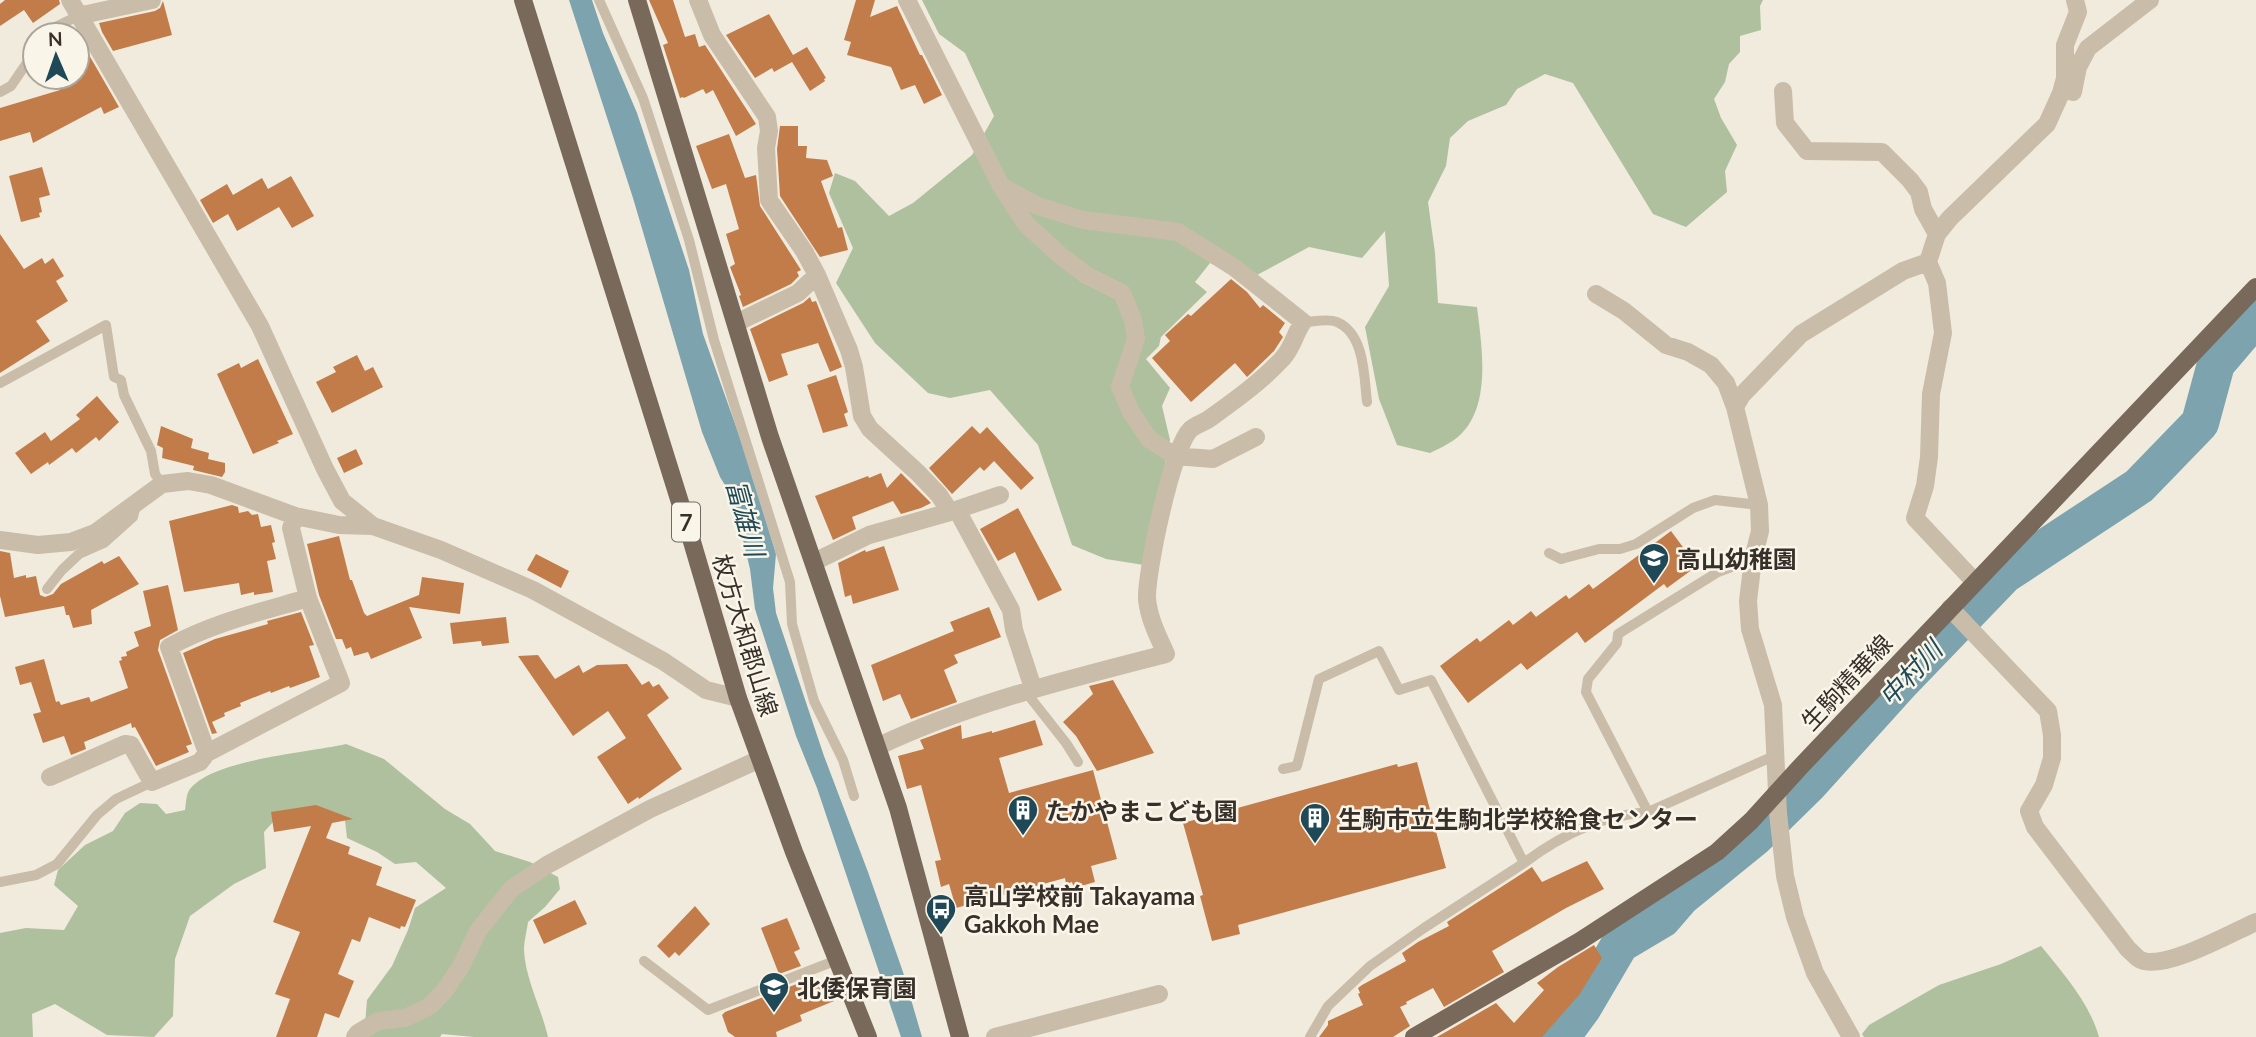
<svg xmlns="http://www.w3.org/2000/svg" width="2256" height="1037" font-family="Lato,'Noto Sans JP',sans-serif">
  <rect width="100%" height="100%" fill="#f1ebdd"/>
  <!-- green -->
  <path fill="#aec09d" d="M922 0H1763L1760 6 1761 30 1740 36V52L1729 64 1725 82 1714 99 1721 118 1737 145 1725 171 1727 192 1686 227 1653 214 1573 83 1545 74 1517 89 1506 105 1468 121 1450 138 1446 166 1428 202 1435 253 1438 303 1477 307C1482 348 1493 412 1454 440 1447 445 1438 449 1430 453L1397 445 1379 399 1365 327 1389 286 1385 231 1362 258 1309 247 1257 275 1210 263 1195 282 1207 292 1161 337 1159 346 1146 359 1170 388 1162 406 1170 440 1144 565 1106 559 1072 545 1038 445 990 390 950 398 928 393 875 343 836 283 853 248 829 193 835 173 855 181 889 216 913 203 972 155 994 116 965 53 939 34Z
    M346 744 384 759 445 809 470 824 495 851 530 862 558 877 560 889 545 907 528 922C527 930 524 941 524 950 525 978 542 1010 548 1037H474L442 1034 440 1037H364L367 1000 392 966 408 930 415 908 446 888 416 862 395 864 377 852 347 838 345 820 322 810H284L264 832 266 868 234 884 190 916 175 959 173 1016 154 1037 107 1035 55 1004 32 1014 33 1037H0V933L26 928 64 930 78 906 54 885 58 870 85 845 113 831 125 813 140 803 157 804 166 814 185 810C186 804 186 794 190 789 214 759 307 753 346 744Z
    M2041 946C2063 973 2089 1002 2099 1037H1864L1862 1034 1869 1025 1939 985 2001 964Z"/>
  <!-- water -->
  <path fill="#7ca3ae" d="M569 0H592L603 33 637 113 689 270 703 334 747 457 776 554 773 588 776 613 824 756 868 872 903 972 922 1037H901L817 788 796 736 755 609 750 569 733 498 720 477 702 432 633 198Z"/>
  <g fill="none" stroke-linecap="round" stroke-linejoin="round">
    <!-- river -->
    <path stroke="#7ca3ae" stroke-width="38" d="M1561 1037 1583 1007 1620 944 1662 919 1681 897 1755 837 1808 785 1901 682 2004 575 2139 486 2200 423 2216 364 2256 317"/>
  </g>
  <!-- building -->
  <path fill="#c27c4a" d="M5 0H59L60 4 33 23 24 10 0 26V4Z
    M649 0H673L685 37 695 34 699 47 705 45 756 124 736 136 713 90 706 94 703 89 684 98 683 97 680 98 663 45 668 43Z
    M856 0H875L870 17 897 6 920 55H922L942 95 924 104 915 85 901 90 891 67 847 55 851 42 844 40Z
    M163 1 172 35 113 51 102 32 99 23 155 11 160 8Z
    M769 14 793 55 807 47 826 78 824 79 825 81 810 91 792 62 774 72 772 68 755 78 726 35Z
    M85 48 119 107 104 114 101 107 33 143 30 132 0 141V108L60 90 53 77H77V52Z
    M780 126H798V146H807L806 158 827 160 833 176 821 181 838 228 842 227 848 250 820 257 780 196 777 149Z
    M729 134 745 178 756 175 760 206 801 270 797 272 799 276 791 284 743 307 739 296 741 295 730 267 735 264 726 234 739 229 726 184 712 189 696 146Z
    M42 167 50 195 39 198 42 212 39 213 40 217 21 222 9 176Z
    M291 176 314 216 292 228 279 207 237 231 228 214 213 223 200 200 227 184 233 195 262 178 268 189Z
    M0 234 24 269 42 258 45 264 53 258 64 276 56 281 68 301 36 321 50 341 0 373Z
    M1231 279 1247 292 1260 308 1263 305 1285 323 1279 332 1283 337 1274 351 1247 377 1235 363 1191 402 1152 358 1170 341 1165 335 1188 314 1191 316Z
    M810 297 812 302 816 301 842 367 830 372 818 343 781 354 788 375 769 382 750 329 803 303Z
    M357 355 365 371 373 367 383 387 332 413 316 382 336 372 333 367Z
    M258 359 293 434 277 441 279 443 253 454 217 374 239 363 241 368Z
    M836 375 848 412 844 414 848 426 823 433 807 385Z
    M97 396 119 422 99 441 96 437 76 453 72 448 49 465 48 462 31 474 15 453 45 432 51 441 80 419 76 415Z
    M161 426 193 439 191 448 209 453 208 459 225 463V472L222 477 193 470 194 466 162 458 163 448 157 445Z
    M972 426 980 434 987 427 1034 478 1021 490 994 461 984 471 980 467 952 494 929 468Z
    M356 449 363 464 344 473 337 458Z
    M881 473 887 488 901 473 931 503 921 508 901 514 893 501 852 517 856 529 833 540 815 496 868 476 869 478Z
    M232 505 238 507 239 513 248 511 252 515 258 514 261 527 271 525 275 542 272 543 276 559 267 561 273 592 254 595V592L241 595 239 583 184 592 169 521Z
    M1018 508 1062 590 1038 601 1015 552 998 561 980 529Z
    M1671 531 1697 566 1667 588 1664 584 1585 643 1577 632 1527 670 1521 663 1468 703 1440 666 1477 638 1480 642 1509 620 1513 625 1531 611 1536 617 1566 595 1569 599 1589 584 1593 589Z
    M339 536 350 580H352L364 613 367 616 419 595 422 577 464 583 460 614 409 607 422 638 371 659 368 652 354 656 351 647 346 649 342 639H336L319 595 307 544Z
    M884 546 899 590 853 604 851 595 845 597 838 563 865 550 866 552Z
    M0 551 10 553 14 578 26 575V578L36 576 40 595 45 597 53 594 61 584 102 561 104 564 119 556 139 584 91 610 92 624 73 628 69 615H66L64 606 5 617 0 596Z
    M536 554 569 571 561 588 527 570Z
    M168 585 178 630 160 640 158 650 192 744 186 746 189 752 156 766 135 727 132 728 131 723 84 742 86 749 71 755 64 736 43 743 33 714 41 712 31 682 20 685 15 667 44 659 56 702 59 701 61 705 89 697 91 702 128 688 119 661 122 660 121 657 127 656 126 652 139 646 134 632 151 626 143 591Z
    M989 607 1001 637 954 655 958 663 944 670 957 702 911 719 900 694 883 701 871 665 954 631 950 622Z
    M301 612 314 645 309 646 320 677 290 688 289 686 271 693 270 691 240 703 241 706 224 713 225 716 212 722 217 733 212 734 183 653 215 639 268 624 267 621Z
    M506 617 509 643 482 646 481 641 453 644 450 623Z
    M538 655 555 679 579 665 583 673 597 665 627 664 642 685 649 681 653 687 659 684 669 698 647 715 682 769 639 799 638 797 628 804 597 757 626 738 608 711 573 736 518 656Z
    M1113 680 1154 753 1097 771 1076 736 1063 722 1093 694 1089 686Z
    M1035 720 1043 745 999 758 1009 793 1093 770 1117 859 1091 866 1095 882 1074 888 1072 882 1066 884 1065 878 956 908 949 884 941 887 935 861 941 860 921 785 907 789 898 756 924 749 920 740 961 725 962 739 992 731V733Z
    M1417 762 1446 868 1238 925 1240 934 1212 941 1200 896 1203 895 1183 823 1397 764 1398 767Z
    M316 805 353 819 332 823 326 838 350 847 348 854 382 867 376 885 416 900 405 927 401 926 400 929 369 917 360 942 352 939 338 974 354 981 339 1018 325 1013 317 1037H276L290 999 275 994 300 932 273 922 311 826 274 832 271 812Z
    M1587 861 1604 889 1566 908 1492 951 1504 972 1444 1007 1433 988 1406 1002 1407 1004 1400 1007 1410 1026 1393 1037H1319L1328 1025V1021L1363 1005 1358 994 1360 993 1358 988 1362 985 1406 961 1402 953 1418 942 1449 926 1447 922 1532 867 1542 882Z
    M575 900 587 924 544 944 533 920Z
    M695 906 710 924 679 956 675 952 669 958 657 946Z
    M787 918 800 949 794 952 801 966 779 974 761 928Z
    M1594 945 1602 958 1579 995 1542 1037H1437L1496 1003 1514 1023 1544 990 1537 983 1558 967Z
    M807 980 811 988 826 983 834 1001 800 1015 802 1021 776 1032 777 1037H735L728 1032 722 1015 725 1012Z"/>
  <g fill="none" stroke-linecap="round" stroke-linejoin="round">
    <!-- service -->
    <path stroke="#c9bda9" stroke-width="10" d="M599 0 643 98 689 240 714 340 790 582 792 624 814 701 843 760 854 796
      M45 35 47 31 78 16
      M0 92 11 86 35 51
      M1303 322C1313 322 1328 318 1337 322 1365 334 1364 377 1367 402
      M0 383 106 325 114 377 121 380 124 395 151 451 155 474 162 484
      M1549 553 1561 559 1599 549H1620L1636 544 1693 508 1715 500 1759 505
      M47 589 62 570 79 554 104 543 133 517 136 505
      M1025 691 1066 743 1078 762
      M1283 769 1297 766 1319 679 1379 651 1399 690 1431 680 1524 863C1561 835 1602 815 1648 812L1776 755
      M1648 812 1586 692 1588 679 1617 643 1618 634 1718 572 1753 559
      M0 882 36 875 57 864 97 815 116 799 152 782
      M644 961 708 1010 837 960
      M1310 1037 1328 1006 1370 966 1424 928 1524 863"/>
    <!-- minor -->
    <path stroke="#c9bda9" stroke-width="18" d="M70 0 260 326 325 469 342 501 373 526
      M698 0 712 35 767 117 769 131 766 148 769 200 804 251 817 275 849 350 854 367 862 416 870 429 918 473 939 495 950 512
      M78 16 152 0
      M1783 91 1785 123 1807 151 1882 152 1910 180 1919 192 1923 209 1937 234
      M2073 92 2078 67 2088 48 2150 0
      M1003 189 1026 224 1061 256 1086 275 1122 293 1133 320 1136 339 1120 387 1131 412 1149 439 1175 456 1213 459 1256 437
      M1928 262 1937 283 1943 333 1931 394 1929 457 1925 486 1915 518 1975 582
      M1596 294 1624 311 1666 345 1688 352 1711 365 1726 383 1735 407
      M736 323 798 293 817 275
      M957 510 1011 610 1014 630 1033 688
      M295 516 291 528 308 598 341 683 207 753 169 647C212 623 260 612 308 598
      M0 540 38 545 71 542 95 533 162 484 188 481 211 485 295 516 339 525 373 526 441 550 533 590 663 661 706 690 738 698
      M814 562 869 535 950 512 1000 495
      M1950 608 2048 711 2052 735V758L2044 785 2029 811 2035 827 2128 949C2132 952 2136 958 2141 960 2164 971 2231 933 2256 922
      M879 746C970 703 1069 679 1166 654 1158 636 1149 619 1147 599 1146 572 1172 448 1190 430 1195 425 1203 423 1209 419 1234 401 1261 382 1283 358 1294 345 1294 335 1303 322L1235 268 1178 232 1083 220 1038 206 1001 186 907 0
      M50 777 125 744 131 745 152 782 200 762 207 753
      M355 1037 358 1033 378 1021 405 1018 430 1006 445 990 460 968 478 931 511 889 547 865 650 809 760 759
      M995 1037 1159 994
      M1851 1037 1815 973 1795 917 1785 876 1778 813 1773 705 1750 629 1748 601 1753 559 1760 531 1759 505 1735 407 1742 395 1801 334 1903 271 1928 262 1937 234 1950 218 2047 124 2061 93 2065 78V45L2078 12 2075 0"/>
    <!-- primary -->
    <path stroke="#78695a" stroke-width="18" d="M523 0 688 528 738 698 794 852 868 1037
      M637 0 770 437 898 808 960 1037
      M1414 1037 1580 941 1717 852 1751 821 1802 765 2256 287"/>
  </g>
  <!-- icons -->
  <defs>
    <g id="school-pin" transform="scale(1.575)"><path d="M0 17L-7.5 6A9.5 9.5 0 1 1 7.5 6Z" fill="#1f4957" stroke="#f9f5e9"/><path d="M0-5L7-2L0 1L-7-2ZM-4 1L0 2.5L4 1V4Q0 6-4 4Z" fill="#fff"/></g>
    <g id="building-pin" transform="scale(1.575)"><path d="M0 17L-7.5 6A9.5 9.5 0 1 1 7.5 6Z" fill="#1f4957" stroke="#f9f5e9"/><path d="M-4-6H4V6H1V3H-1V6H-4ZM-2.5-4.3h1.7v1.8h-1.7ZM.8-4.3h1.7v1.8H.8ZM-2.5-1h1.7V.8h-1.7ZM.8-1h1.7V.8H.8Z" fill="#fff"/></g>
    <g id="bus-pin" transform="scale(1.575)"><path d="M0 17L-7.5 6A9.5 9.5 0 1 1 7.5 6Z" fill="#1f4957" stroke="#f9f5e9"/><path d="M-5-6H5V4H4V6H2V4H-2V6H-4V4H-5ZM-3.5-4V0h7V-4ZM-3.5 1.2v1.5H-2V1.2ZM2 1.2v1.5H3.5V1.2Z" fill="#fff"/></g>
  </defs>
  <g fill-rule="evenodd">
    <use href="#school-pin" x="1654" y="558"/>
    <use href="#building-pin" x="1023" y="810"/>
    <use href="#building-pin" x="1315" y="818"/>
    <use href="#bus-pin" x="941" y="909"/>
    <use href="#school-pin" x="774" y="987"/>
  </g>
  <g text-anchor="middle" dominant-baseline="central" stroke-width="5" stroke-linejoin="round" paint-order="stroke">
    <!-- shield labels -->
    <rect fill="#f9f5e9" stroke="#716a63" stroke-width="2" x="672" y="502.5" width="28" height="39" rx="5"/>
    <g font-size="23" font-weight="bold" fill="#372f29">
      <text x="686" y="522">7</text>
    </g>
    <!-- poi labels -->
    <g font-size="24" font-weight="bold" fill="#372f29" stroke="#f9f5e9" text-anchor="start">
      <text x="1677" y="558">高山幼稚園</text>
      <text x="1046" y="810">たかやまこども園</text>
      <text x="1338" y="818">生駒市立生駒北学校給食センター</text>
      <text x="964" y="895">高山学校前 Takayama<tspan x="964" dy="28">Gakkoh Mae</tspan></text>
      <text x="797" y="987">北倭保育園</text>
    </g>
    <!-- street labels -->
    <g font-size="24" fill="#372f29" stroke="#f9f5e9">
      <text transform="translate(746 635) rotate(73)">枚方大和郡山線</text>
      <text transform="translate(1846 682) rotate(-47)">生駒精華線</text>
    </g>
    <!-- water labels -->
    <g font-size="26" font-style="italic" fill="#1f4957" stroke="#f9f5e9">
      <text transform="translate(746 518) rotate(75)">富雄川</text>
      <text transform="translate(1910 673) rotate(-47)">中村川</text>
    </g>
  </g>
  <!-- north arrow -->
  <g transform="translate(56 56) rotate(358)"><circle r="33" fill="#f9f5e9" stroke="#aba69c" stroke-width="2"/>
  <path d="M0-5L12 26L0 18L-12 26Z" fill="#1f4957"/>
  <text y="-10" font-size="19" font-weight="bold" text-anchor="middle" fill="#372f29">N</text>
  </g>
</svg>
